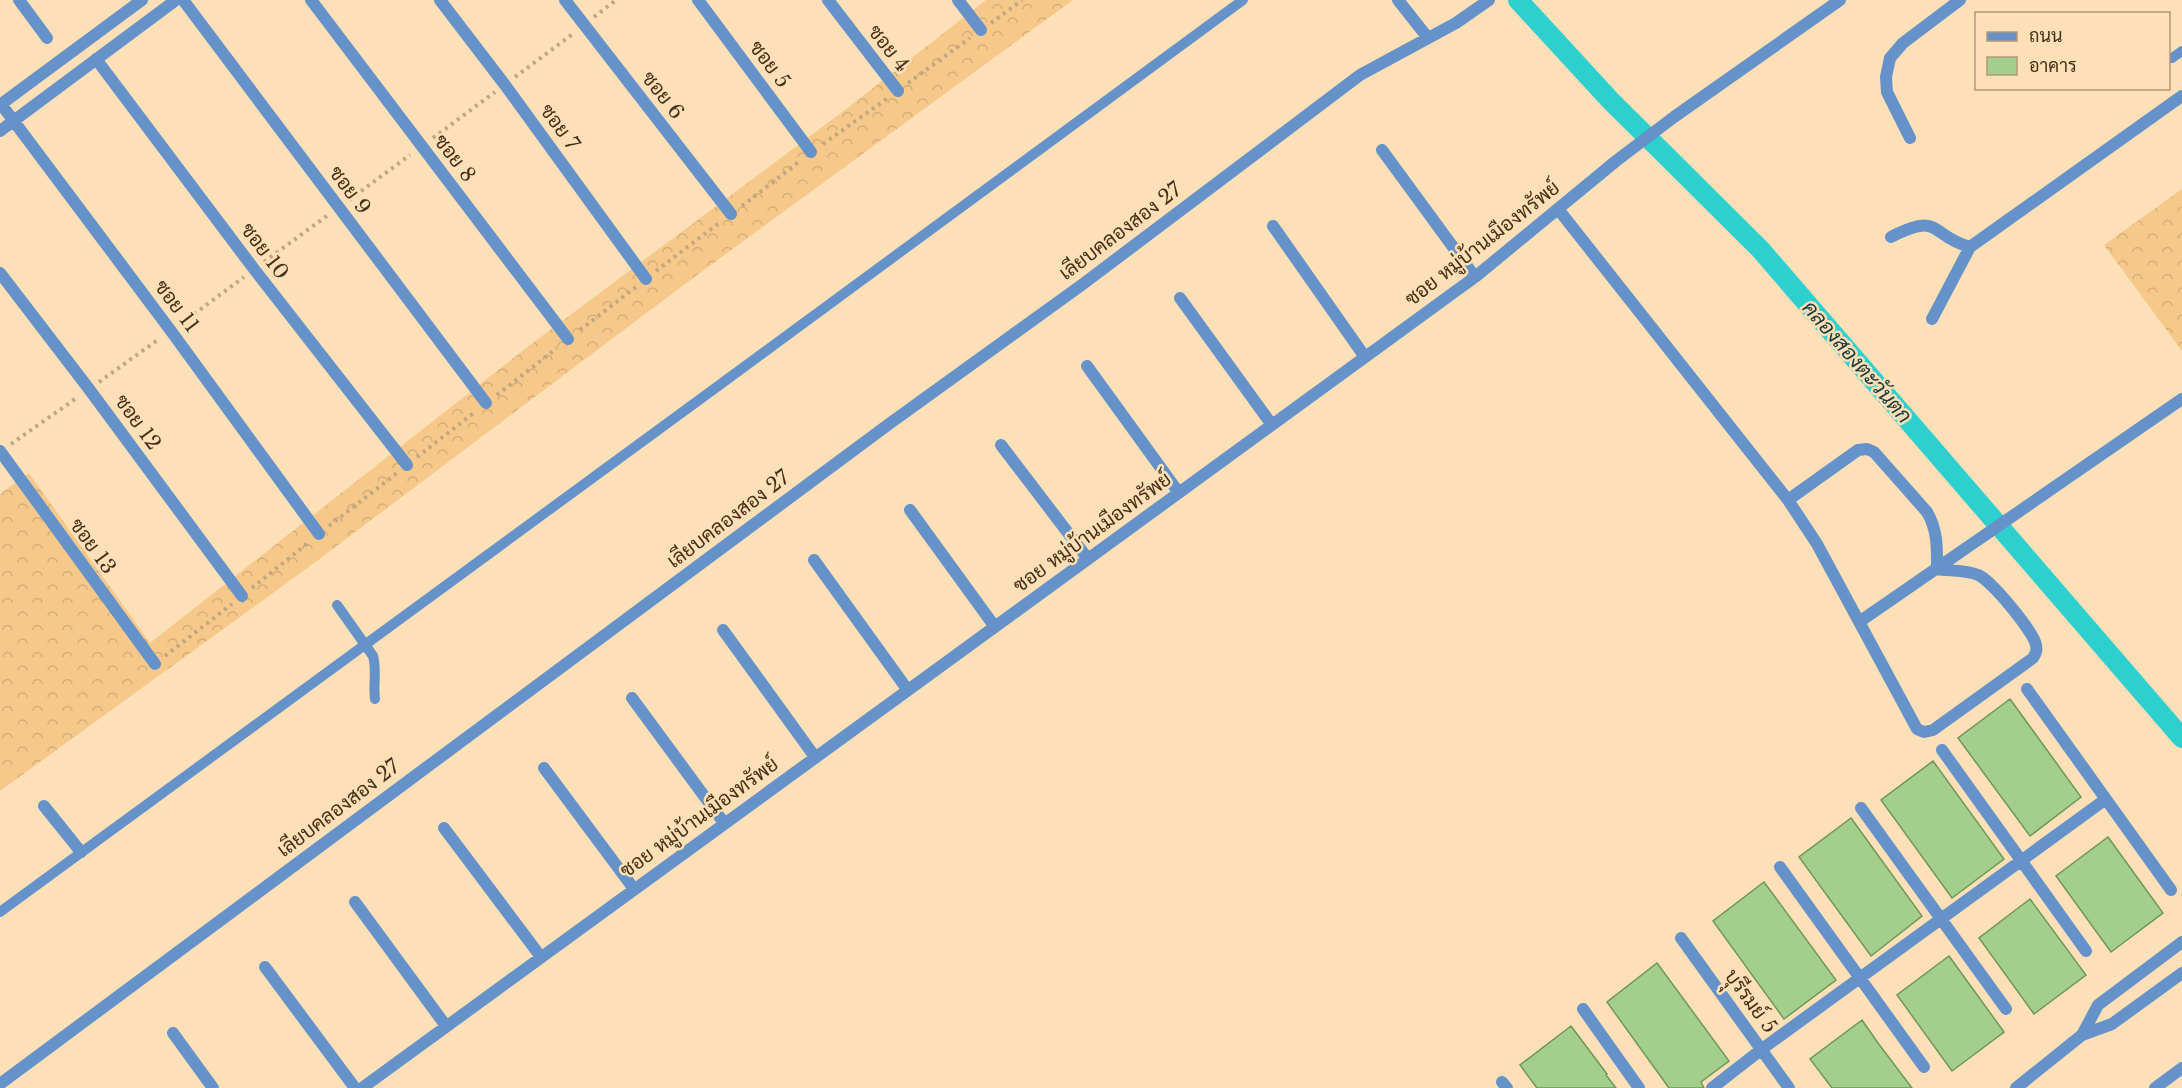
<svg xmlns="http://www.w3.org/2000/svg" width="2182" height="1088" font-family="'Libre Baskerville',Sarabun,serif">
  <defs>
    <pattern id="forest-crowns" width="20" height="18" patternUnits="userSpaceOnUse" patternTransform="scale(1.5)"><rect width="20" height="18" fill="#f6c98b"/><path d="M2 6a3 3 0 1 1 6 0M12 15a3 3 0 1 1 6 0" fill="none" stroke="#d4ad77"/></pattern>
  </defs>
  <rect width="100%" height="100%" fill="#fddfb8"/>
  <!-- forest -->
  <path fill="url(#forest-crowns)" d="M986 0H1073L693 278 310 566 0 791V494L29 473 150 643 530 345 845 110Z
    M2182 189V351L2104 245Z"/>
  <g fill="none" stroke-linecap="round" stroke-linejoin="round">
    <!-- canal -->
    <path stroke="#2dcfcf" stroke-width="20" d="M1518 0 1610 100 1760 249 2182 738"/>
  </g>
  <!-- building -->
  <path fill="#a3ce8c" stroke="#6f9858" stroke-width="1.5" d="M2010 699 2081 797 2030 836 1958 738Z
    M1933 761 2004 859 1952 898 1881 800Z
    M1851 818 1922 916 1871 956 1799 857Z
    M2108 837 2163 913 2111 952 2056 876Z
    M1764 882 1836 980 1784 1019 1713 921Z
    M2030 899 2086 975 2034 1014 1979 938Z
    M1949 956 2004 1032 1952 1071 1897 995Z
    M1657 963 1729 1061 1701 1082 1704 1088H1669L1607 1002Z
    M1862 1020 1878 1043 1912 1088H1832L1810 1059Z
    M1571 1026 1607 1074 1606 1075 1616 1088H1537L1520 1065Z"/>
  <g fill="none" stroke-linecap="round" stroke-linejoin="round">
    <!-- path -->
    <path stroke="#c1a683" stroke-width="4" stroke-dasharray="3 4.5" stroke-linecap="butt" d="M594 17 616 0
      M991 23 1022 0
      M515 77 574 33
      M908 83 970 38
      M433 138 495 92
      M823 144 888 98
      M349 200 410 155
      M742 206 800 161
      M264 262 328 215
      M656 271 719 223
      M182 323 244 277
      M580 330 636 287
      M99 382 159 339
      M497 395 557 348
      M11 444 78 397
      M417 457 475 412
      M329 526 397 473
      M252 588 309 542
      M165 656 232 604"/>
    <!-- service -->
    <path stroke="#6692ca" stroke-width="10" d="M2172 58 2182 51
      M337 605 373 656C377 669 373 685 375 699
      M0 912C414 607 830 306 1243 0"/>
    <!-- minor -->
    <path stroke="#6692ca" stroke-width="12" d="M19 0 47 38
      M183 0 486 403
      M311 0 568 339
      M440 0 505 85 646 279
      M565 0 731 214
      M698 0 811 152
      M828 0 898 91
      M958 0 981 30
      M1398 0 1428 38
      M96 59 254 269 407 465
      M1 104 171 331 319 534
      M0 105 142 0
      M0 131 176 0
      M1910 138 1887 92 1886 77 1890 58 1903 43 1960 0
      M1382 150 1475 277
      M1558 209 1788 500 1817 544 1917 729 1924 732 1933 730 2033 658C2036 653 2037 651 2036 645 2034 632 1990 579 1978 575 1968 570 1948 571 1937 569 1937 548 1938 531 1927 512L1874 452 1867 449 1858 450 1788 500
      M1273 226 1365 357
      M1891 237C1942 211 1929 236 1970 247L2182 96
      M0 273 89 389 242 596
      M1180 298 1272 425
      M1932 319 1970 247
      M1087 366 1179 493
      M1001 445 1088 559
      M0 451 155 664
      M910 510 995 627
      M814 560 907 689
      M1859 622 2182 399
      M723 630 815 757
      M2027 689 2171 890
      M632 698 724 823
      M1942 750 2086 951
      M544 768 634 889
      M44 806 81 852
      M1861 808 2006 1009
      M444 828 541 957
      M1780 867 1924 1067
      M355 902 446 1026
      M1681 938 1789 1088
      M265 967 355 1088
      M1583 1009 1639 1088
      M173 1033 213 1088
      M2082 1035 2098 1005 2182 942
      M1502 1082 1507 1088
      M0 1084 889 424 1083 284 1360 75 1456 23 1489 0
      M362 1088 1475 277 1616 161 1674 117 1840 0
      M1712 1088 1762 1049 2106 799
      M2016 1088 2082 1035 2112 1024 2182 973
      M2155 1088 2182 1068"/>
  </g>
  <g text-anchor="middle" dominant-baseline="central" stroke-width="5" stroke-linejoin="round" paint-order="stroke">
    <!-- street labels -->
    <g font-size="20" fill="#453115" stroke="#fddfb8">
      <text transform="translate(889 48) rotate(52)">ซอย 4</text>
      <text transform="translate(770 64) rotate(53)">ซอย 5</text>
      <text transform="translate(663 95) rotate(52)">ซอย 6</text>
      <text transform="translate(560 127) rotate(54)">ซอย 7</text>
      <text transform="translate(455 158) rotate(53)">ซอย 8</text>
      <text transform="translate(350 190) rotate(53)">ซอย 9</text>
      <text transform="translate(1120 231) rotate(-37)">เลียบคลองสอง 27</text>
      <text transform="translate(1482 243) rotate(-38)">ซอย หมู่บ้านเมืองทรัพย์</text>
      <text transform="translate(265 251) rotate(53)">ซอย 10</text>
      <text transform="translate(177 306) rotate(53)">ซอย 11</text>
      <text transform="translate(138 422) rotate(54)">ซอย 12</text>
      <text transform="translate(728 519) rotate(-37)">เลียบคลองสอง 27</text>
      <text transform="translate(1092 532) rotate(-36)">ซอย หมู่บ้านเมืองทรัพย์</text>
      <text transform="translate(93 546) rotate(54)">ซอย 13</text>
      <text transform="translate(338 808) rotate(-37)">เลียบคลองสอง 27</text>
      <text transform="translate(699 817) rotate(-36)">ซอย หมู่บ้านเมืองทรัพย์</text>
      <text transform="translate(1751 1001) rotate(54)">บุุรีรมย์ 5</text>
    </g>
    <!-- water labels -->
    <g font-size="21" font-style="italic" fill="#1a3a3a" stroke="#fddfb8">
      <text transform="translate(1857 362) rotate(49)">คลองสองตะวันตก</text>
    </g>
  </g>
  <!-- legend -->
  <rect x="1975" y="12" width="195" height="78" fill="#fddfb8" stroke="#b39977" stroke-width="1.5"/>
  <rect x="1987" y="32" width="30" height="9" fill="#6692ca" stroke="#b39977" stroke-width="1.5"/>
  <text x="2029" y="42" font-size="18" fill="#453115">ถนน</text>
  <rect x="1987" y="57" width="30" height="18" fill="#a3ce8c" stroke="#b39977" stroke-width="1.5"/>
  <text x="2029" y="72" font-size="18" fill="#453115">อาคาร</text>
</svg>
